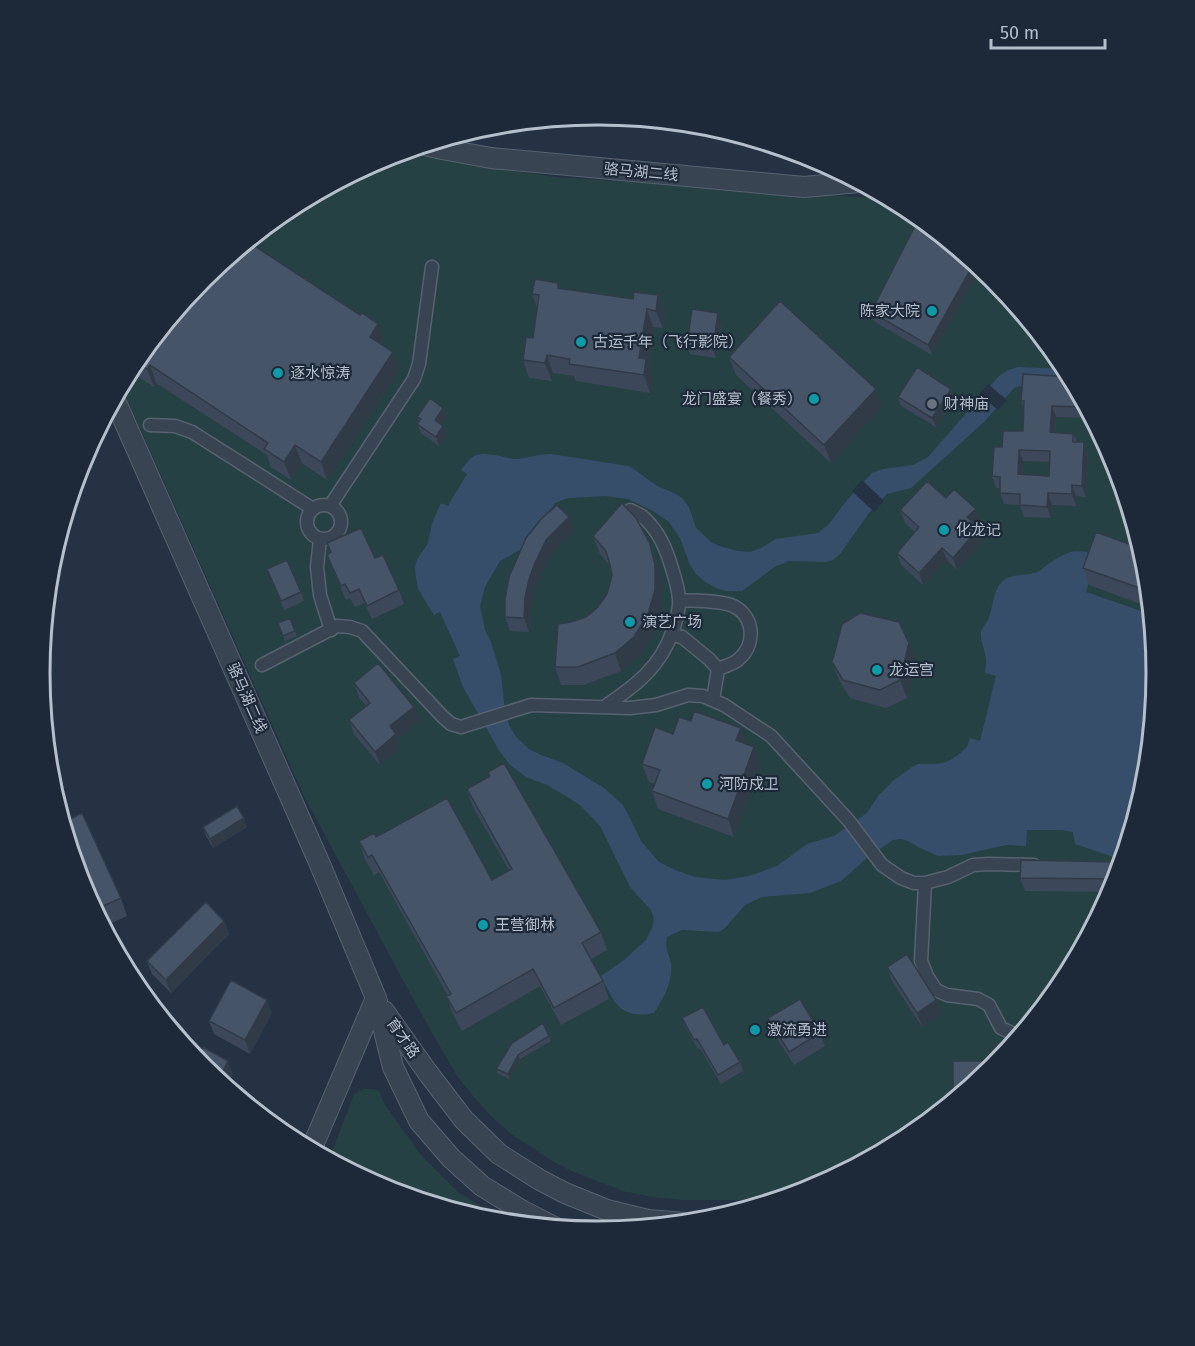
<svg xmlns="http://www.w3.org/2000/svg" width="1195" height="1346" font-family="'Fira Sans','Noto Sans SC',sans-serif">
  <rect width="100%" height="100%" fill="#243243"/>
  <!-- green -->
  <path fill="#264144" d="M408 150 456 162 555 177 889 199 908 209 993 278 1062 363 1114 460 1145 564 1156 673 1145 782 1113 887 1062 984 992 1068 908 1138 811 1189 774 1200H682L653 1197 626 1192 574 1172 552 1161 511 1134 489 1114 473 1096 457 1076 418 1008 304 796 121 386 133 362 203 278 288 208 384 157Z
    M363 1089H374L379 1091 385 1105 421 1155 457 1191 505 1222 488 1221 383 1189 329 1160 354 1094Z"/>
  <!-- water -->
  <path fill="#374e6b" d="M596 115 707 125 732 133 647 125Z
    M1018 367 1065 369 1075 387 1021 386 1014 388 984 422 911 488 887 494 869 513 840 554 833 560 825 562 789 561 776 566 742 591H726L718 589 705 582 696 574 690 565 680 538 669 522 653 511 628 499 605 496 568 498 555 503 525 547 500 561 485 587 480 606 485 630 491 642 501 675 505 711 509 725 516 737 529 749 541 755 563 763 604 788 622 804 630 818 641 841 659 862 675 870 695 877 725 880 749 876 777 866 807 844 834 836 867 813 879 795 893 781 912 767 918 764H936L947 762 958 755 967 747 970 738 980 741 996 676 985 673C986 667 987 660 985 654 984 648 981 642 981 636 980 630 985 625 988 620 994 607 992 586 1007 578 1018 573 1032 577 1042 569 1061 555 1073 545 1097 556L1086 592 1150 614 1156 673 1145 782 1122 860 1075 844 1073 832 1062 830H1027L1026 846 1006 845 962 855 938 856 918 847 908 841 901 839 893 840 868 857 841 881 810 893 762 897 745 905 725 928 719 932 682 930 667 937C664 947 669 954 671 964 673 981 663 1000 654 1013 620 1020 614 1002 601 976L624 960 646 940 652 928 654 918 651 910 630 887 600 826 580 805 566 796 545 784 526 777 510 765 500 752 463 687 453 659 460 656 440 612 434 615 418 589 416 578 415 567 417 560 428 543 432 524 441 503 448 506 467 474 461 470C464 466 467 462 470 459 482 448 503 459 517 459 528 458 539 454 551 454L628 466 634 469 657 486 674 493 682 498 689 507 696 528 711 542 722 547 738 551 750 552 761 548 776 539 818 533 829 524 847 500 872 473 883 469 913 465 928 457 999 376 1008 370Z"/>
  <!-- pier -->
  <path fill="#243243" d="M988 384 1007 400 998 410 979 394Z
    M862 480 884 501 874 512 852 491Z"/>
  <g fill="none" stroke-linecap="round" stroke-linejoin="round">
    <!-- pedestrian casing -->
    <g stroke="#576270" stroke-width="15">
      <path id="pedestrian" d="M150 425 175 426 192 432 313 509
        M307 522a17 17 0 1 1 34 0a17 17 0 1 1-34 0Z
        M330 506 414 379 419 364 432 267
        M320 539 317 567 320 595 331 630
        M679 600C695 601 715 600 731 605 754 614 757 643 739 659 734 664 725 666 718 669L713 700
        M671 635 682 637 709 659 718 669
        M262 665 337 626 350 627 362 631 443 717 451 724 461 727 531 705 630 708 656 705 688 695 703 696 724 705 771 736 849 821 882 865 901 878 914 883H925L948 877 973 865 989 864 1034 865
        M604 707C635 686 661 667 673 630 676 620 680 610 679 599 678 585 673 572 669 559 664 544 655 527 642 516 639 514 634 512 630 510
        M925 883 921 961 927 976 936 990 947 995 978 999 989 1005 1001 1028 1014 1034H1020"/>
    </g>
    <!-- tertiary casing -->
    <g stroke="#576270" stroke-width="22">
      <path id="tertiary" d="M425 145 442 149 491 158 804 187 859 182
        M114 398 319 862 376 998 393 1067 419 1121 451 1158 482 1186 521 1210 554 1227
        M384 1011 428 1073 464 1120 499 1154 540 1180 565 1193 607 1210 648 1220 685 1223
        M311 1150 376 998"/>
    </g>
    <!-- pedestrian -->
    <use href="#pedestrian" stroke="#394452" stroke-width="12"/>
    <!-- tertiary -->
    <use href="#tertiary" stroke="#394452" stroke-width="20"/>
  </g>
  <!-- wall -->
  <path fill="#3c4859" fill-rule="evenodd" d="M900 204 980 268 932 355 875 322 871 312 915 226 901 219 897 209Z
    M560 288 633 299 658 295 665 313 663 328 653 327 648 364 652 377 650 393 576 381 574 376 553 373 552 381 529 378 523 360 533 338 537 307 532 294Z
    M721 322 716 358 690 354 687 345Z
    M385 342 383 345 393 352 399 370 327 480 302 463 291 480 271 467 267 455 156 383 154 387 139 377 133 362 147 346Z
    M729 357 882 406 831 463 736 375Z
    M1070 377 1091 418 1056 417 1055 433 1073 434 1077 442 1088 454 1086 497 1076 496V506L1052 505 1051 518 1024 517 1020 505 1004 504 1000 493V488H996L992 476 1002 447 1023 431 1024 408 1021 401ZM1023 461 1050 462 1049 476 1023 474Z
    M951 389 954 398 936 427 901 406 898 397Z
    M443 408 447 417 441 425 447 435 439 446 421 433 417 424 419 421 417 417Z
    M946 498 980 521 976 525 983 540 957 570 947 560 923 585 901 565 897 553 915 532 905 523 900 510Z
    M569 517 574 530 551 554 540 576 534 592 530 612 529 632 510 631 505 617Z
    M593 536 650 544 657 562 662 583V608L654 632 640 655 621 671 584 685H561L555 667 571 622 586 617 598 607 607 594 612 575 611 567 600 554Z
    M327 543 375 558 399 590 404 604 372 619 364 603 355 607 350 598 346 600 332 568 327 555 330 553Z
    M1145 564 1149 607 1089 585 1083 568Z
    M267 569 301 592 304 601 284 610Z
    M290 618 297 636 285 641 278 623Z
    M916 661 907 698 886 708 850 698 839 680 832 662Z
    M354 683 414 707 419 720 398 738 401 747 380 765 354 734 349 720 366 706 359 697Z
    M673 734 747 744 760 764 734 837 658 809 652 791 655 784 649 782 642 764Z
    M488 772 601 932 607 950 591 959 603 981 609 999 561 1025 540 986 462 1031 453 1014 446 996H448L379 872 374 875 365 859 359 841 376 837 492 880 509 870 473 807 467 789 489 776Z
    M203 827H247L213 848 206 836Z
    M1122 860 1113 887 1111 892 1025 891 1020 878 1114 862Z
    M81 886 121 898 127 916 103 927Z
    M224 921 229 934 171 993 152 974 147 961Z
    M887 967 941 1014 922 1027 892 981Z
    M272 1013 250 1054 214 1034 209 1021Z
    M682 1018 724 1045 740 1062 743 1071 721 1084 700 1048 698 1049 685 1027Z
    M768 1018 820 1033 825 1046 794 1065 773 1032Z
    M549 1036 551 1041 520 1059 510 1079 498 1074 496 1069 512 1043Z"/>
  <!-- shaded-wall -->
  <path fill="#313b48" d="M974 263 980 268 932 355 928 345Z
    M658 295 665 313 663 328 656 311Z
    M647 309 653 327 648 364 652 377 650 393 644 375 639 358Z
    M718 313 721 322 716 358 713 349Z
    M378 324 385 342 376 355 370 337Z
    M393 352 399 370 327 480 321 462Z
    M547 355 553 373 552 381 545 363Z
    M150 365 156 383 154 387 147 369Z
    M876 389 882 406 831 463 824 445Z
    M951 389 954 398 936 427 932 418Z
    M1052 406 1056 417 1054 444 1050 432Z
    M443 408 447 417 438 429 435 420Z
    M443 426 447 435 439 446 436 437Z
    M1084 442 1088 454 1086 497 1082 486Z
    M295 445 302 463 291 480 284 462Z
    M1019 450 1023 461 1022 485 1018 474Z
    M1072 485 1076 496V506L1072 494Z
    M1048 493 1052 505 1051 518 1047 507Z
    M976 509 980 521 972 529 967 517Z
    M569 517 574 530 551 554 540 576 534 592 530 612 529 632 524 618 525 598 529 579 535 563 546 540Z
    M979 528 983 540 957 570 953 558Z
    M650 544 657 562 662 583V608L654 632 640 655 621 671 615 653Z
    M942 548 947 560 923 585 919 573Z
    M909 643 916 661 907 698 900 680Z
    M414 707 419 720 398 738 401 747 380 765 375 752 390 726Z
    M741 728 747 745 736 740Z
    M754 747 760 764 734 837 728 819Z
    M244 818 247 827 213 848 210 839Z
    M224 921 229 934 171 993 166 980Z
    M267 1000 272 1013 250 1054 245 1040Z
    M936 1000 941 1014 922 1027 917 1013Z
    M518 1055 520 1059 510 1079 508 1074Z
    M228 1061 233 1074 226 1087 218 1080Z"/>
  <!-- building -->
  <path fill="#465467" stroke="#313b48" stroke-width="1.5" fill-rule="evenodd" d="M900 204 908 209 974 263 928 345 871 312 918 220 897 209Z
    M247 241 360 315 362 313 378 324 370 337 393 352 321 462 295 445 284 462 264 449 268 443 150 365 147 369 135 361 147 346H148L203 278Z
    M535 279 558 283V288L633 299 634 292 658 295 656 311 647 309 639 358 646 359 644 375 569 364 570 359 547 355 545 363 523 360 526 337 533 338 539 295 532 294Z
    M780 301 876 389 824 445 729 357Z
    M692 309 718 313 713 349 687 345Z
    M917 367 951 389 932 418 898 397Z
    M1023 374 1070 377 1085 407 1052 406 1050 432 1073 434V442H1084L1082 486 1072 485V494L1048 493 1047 507 1020 505V494L1000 493V477L992 476 994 447H1002L1003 431H1023L1024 401H1021ZM1019 450 1050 451 1049 476 1018 474Z
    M430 398 443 408 435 420 443 426 436 437 417 424 421 419 417 417Z
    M927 481 946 498 954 489 976 509 967 517 979 528 953 558 942 548 919 573 897 553 919 527 900 510Z
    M622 503 636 518 650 544 655 565V590L648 614 634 637 615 653 578 667H555L558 624 571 622 586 617 598 607 607 594 612 575 610 565 606 551 593 536Z
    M557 505 569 517 546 540 535 563 529 579 525 598 524 618 505 617V599L509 577 526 538 542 518Z
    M361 528 375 558 383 555 399 590 367 606 359 589 350 593 345 584 341 586 327 555 331 552 327 543Z
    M1096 532 1140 548 1145 564 1148 591 1083 568Z
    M287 560 301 592 281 601 267 569Z
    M860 613 899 622 909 643 900 680 880 690 843 680 832 662 842 624Z
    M290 618 295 631 283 636 278 623Z
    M378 663 414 707 390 726 396 734 375 752 349 720 370 703 354 683Z
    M694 711 741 728 736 740 754 747 728 819 652 791 660 770 642 764 655 727 673 734 679 717 691 721Z
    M504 763 601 932 582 943 603 981 554 1008 533 969 456 1013 446 996 451 994 372 855 368 857 359 841 374 833 376 837 447 798 492 880 512 869 467 789 490 776 488 772Z
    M237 806 244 818 210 839 203 827Z
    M82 813 121 898 94 910 81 886 62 823Z
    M1021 860 1114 862 1122 860 1116 879 1020 878Z
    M206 902 224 921 166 980 147 961Z
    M907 954 936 1000 917 1013 887 967Z
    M231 980 267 1000 245 1040 209 1021Z
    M800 999 820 1033 789 1052 768 1018Z
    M703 1007 724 1045 728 1042 740 1062 718 1075 697 1039 694 1040 682 1018Z
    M543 1023 549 1036 518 1055 508 1074 496 1069 512 1043Z
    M997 1043H1013L992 1068 953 1100V1061H997Z
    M203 1047 228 1061 218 1080 202 1068 196 1060Z"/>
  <!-- markers -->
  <g fill="#0f9aa8" stroke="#1d2938" stroke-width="2">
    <circle cx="932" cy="311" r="6"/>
    <circle cx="581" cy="342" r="6"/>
    <circle cx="278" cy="373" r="6"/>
    <circle cx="814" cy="399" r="6"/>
    <circle cx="944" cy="530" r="6"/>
    <circle cx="630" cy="622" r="6"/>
    <circle cx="877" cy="670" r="6"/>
    <circle cx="707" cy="784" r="6"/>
    <circle cx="483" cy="925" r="6"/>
    <circle cx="755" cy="1030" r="6"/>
  </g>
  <circle fill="#6b7280" stroke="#1d2938" stroke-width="2" cx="932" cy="404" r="6"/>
  <g text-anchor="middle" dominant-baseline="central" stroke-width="4.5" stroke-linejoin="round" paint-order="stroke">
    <!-- street labels -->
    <g font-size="15" fill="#b6bfcc" stroke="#1d2938">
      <text transform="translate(641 172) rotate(5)">骆马湖二线</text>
      <text transform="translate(247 698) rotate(66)">骆马湖二线</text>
      <text transform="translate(403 1038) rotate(55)">育才路</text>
    </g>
    <!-- poi labels -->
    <g font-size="15" fill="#b6bfcc" stroke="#1d2938" text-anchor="start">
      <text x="920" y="311" text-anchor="end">陈家大院</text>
      <text x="593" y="342">古运千年（飞行影院）</text>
      <text x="290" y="373">逐水惊涛</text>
      <text x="802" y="399" text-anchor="end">龙门盛宴（餐秀）</text>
      <text x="944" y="404">财神庙</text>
      <text x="956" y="530">化龙记</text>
      <text x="642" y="622">演艺广场</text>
      <text x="889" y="670">龙运宫</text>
      <text x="719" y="784">河防戍卫</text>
      <text x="495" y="925">王营御林</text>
      <text x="767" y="1030">激流勇进</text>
    </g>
  </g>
  <!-- crop -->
  <path d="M0 0H1195V1346H0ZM50 673a548 548 0 1 1 1096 0a548 548 0 1 1-1096 0Z" fill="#1d2938" fill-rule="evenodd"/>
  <path fill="none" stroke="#b6bfcc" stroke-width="3" d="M50 673a548 548 0 1 1 1096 0a548 548 0 1 1-1096 0Z"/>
  <!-- scale -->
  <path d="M991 39v9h114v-9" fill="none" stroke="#b6bfcc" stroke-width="3"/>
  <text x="1000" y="39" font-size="18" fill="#b6bfcc" stroke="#1d2938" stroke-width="4.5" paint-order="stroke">50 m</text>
</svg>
